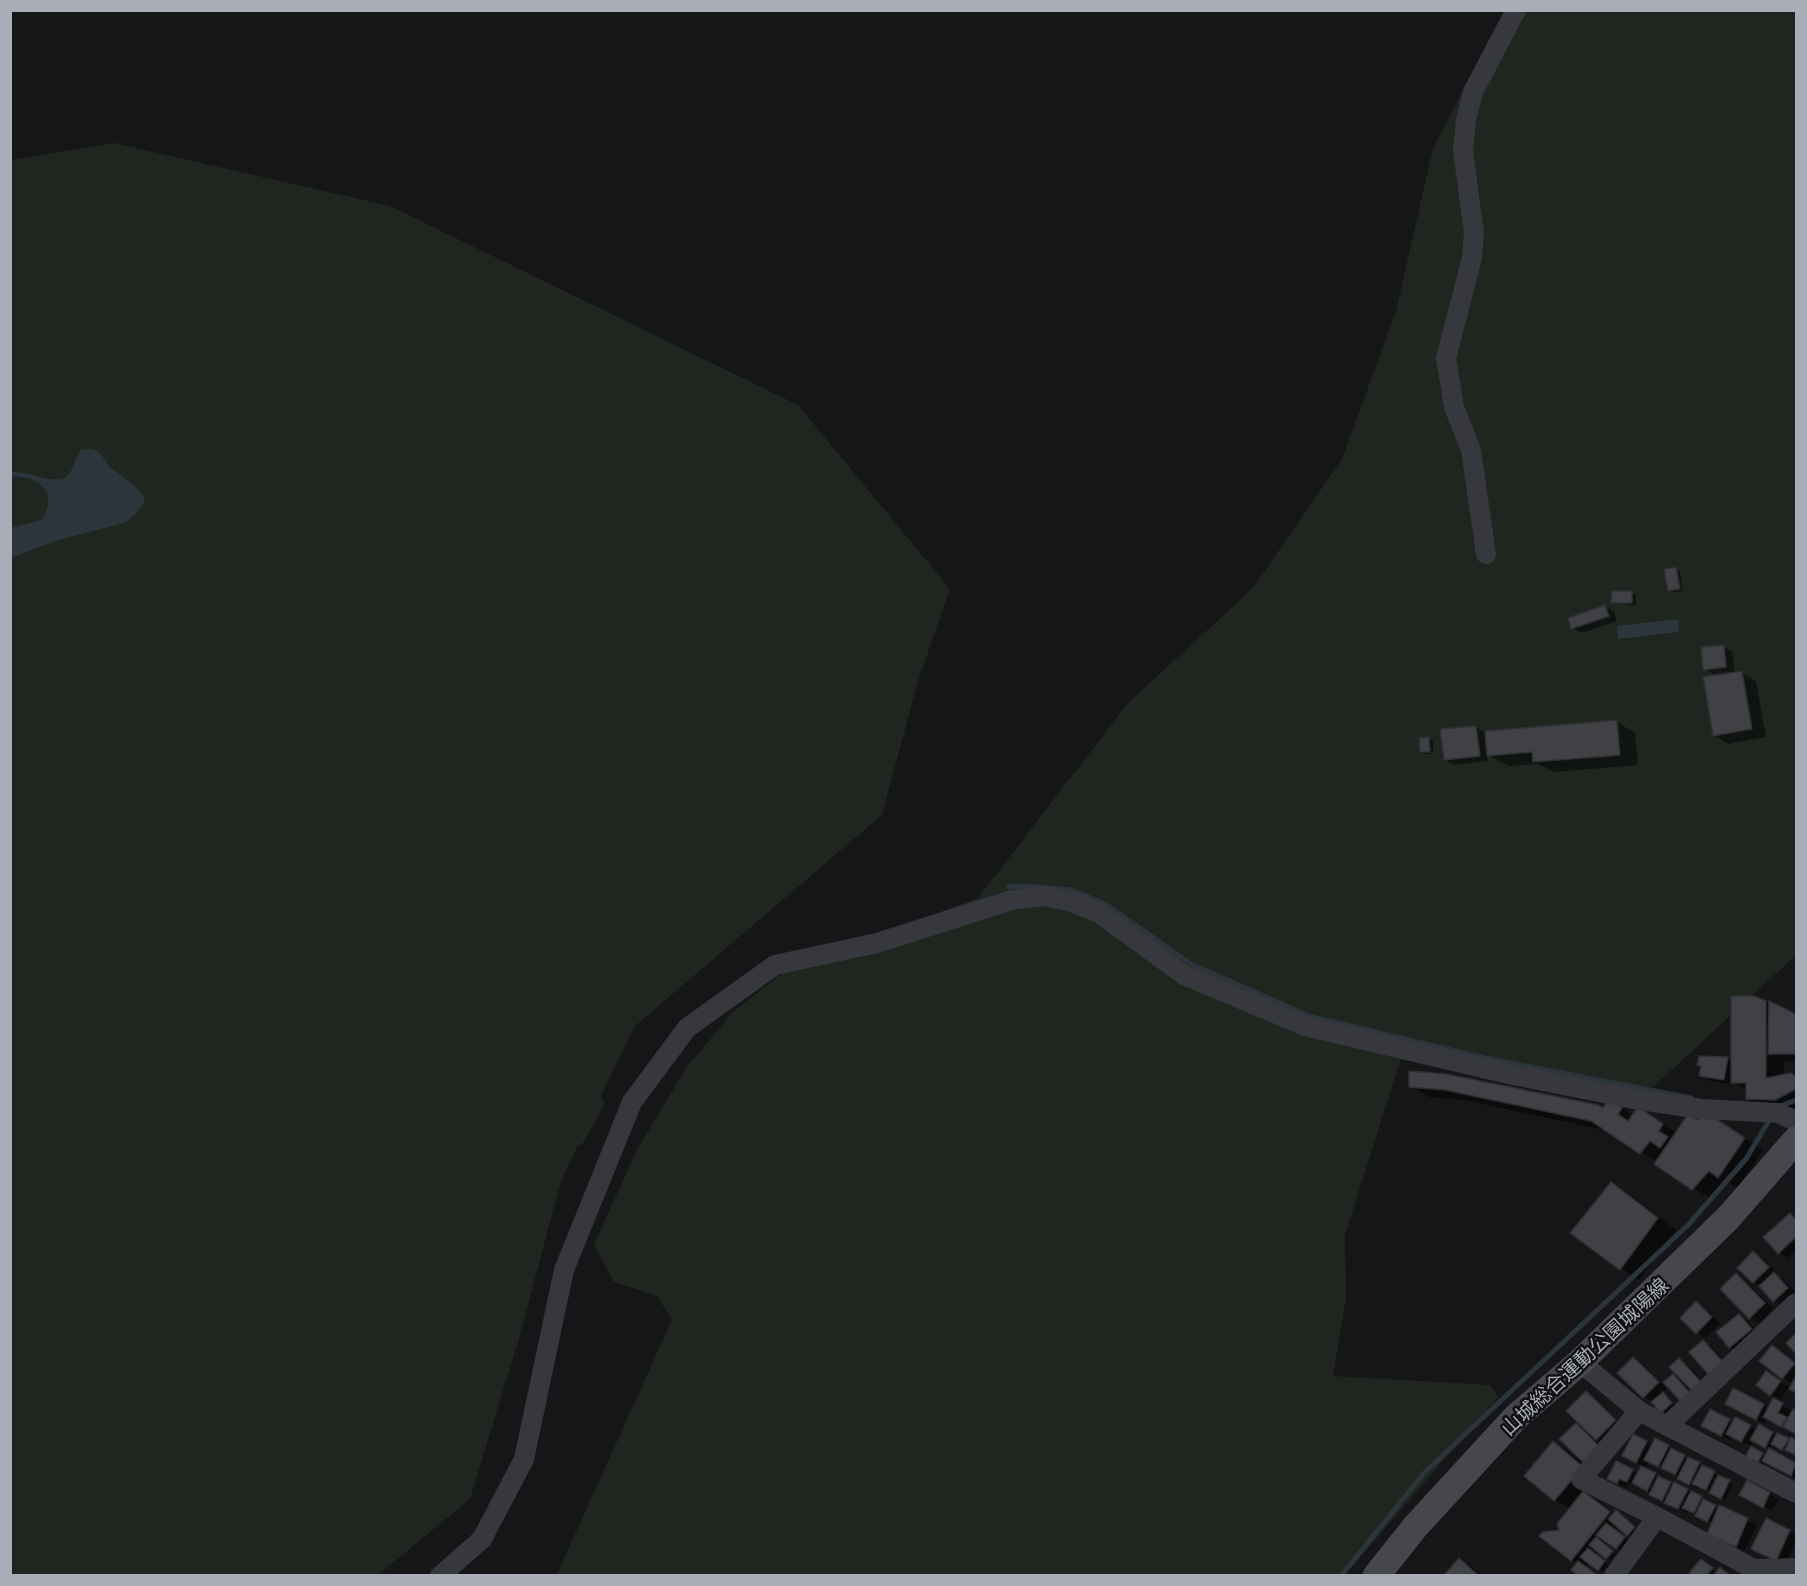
<svg xmlns="http://www.w3.org/2000/svg" width="1807" height="1586" font-family="'Exo 2','Noto Sans JP',sans-serif">
  <rect width="100%" height="100%" fill="#161618"/>
  <!-- green -->
  <path fill="#1e261f" d="M1504 11H1796V955L1651 1089 1401 1058 1345 1235 1346 1298 1333 1376 1490 1385 1498 1397 1345 1575 556 1576 672 1320 657 1296 614 1282 594 1244 637 1150 686 1068 733 1012 787 969 978 898 1128 703 1253 588 1342 459 1396 311 1433 148Z
    M114 143 390 206 798 405 950 589 918 681 882 815 635 1026 601 1096 605 1104 583 1143 577 1147 561 1181 520 1335 470 1499 378 1575H11V160Z"/>
  <!-- water -->
  <path fill="#2c353c" d="M82 449H93L100 453 109 466 136 487 144 497V502L137 513 124 523 58 540 11 558V528L41 520C60 493 39 475 11 477V472C16 472 20 472 25 473 35 475 60 485 68 475 75 467 74 457 82 449Z
    M1678 619 1679 632 1618 639 1617 626Z"/>
  <!-- shadow -->
  <path fill="#0007" d="M1676 569 1680 571 1683 591 1673 592 1669 590Z
    M1632 593 1636 595V605L1617 604 1613 602Z
    M1605 606 1614 611 1617 621 1582 633 1573 628Z
    M1723 646 1732 652 1735 674 1742 673 1756 681 1766 737 1728 744 1714 735 1725 672 1714 674 1705 669Z
    M1617 722 1635 733 1638 765 1554 772 1538 764 1508 766 1487 754 1488 761 1454 765 1445 760 1476 727 1485 733Z
    M1429 739 1433 741V753L1425 754 1421 752Z
    M1765 1002 1796 1016V1061H1784V1076L1791 1074 1796 1077V1110H1795L1766 1109 1747 1098V1090L1733 1082V1084L1710 1081 1701 1076 1727 1059 1733 1062Z
    M1411 1073 1603 1109 1609 1101 1633 1115 1638 1109 1677 1133 1698 1122 1723 1124 1763 1150 1738 1188 1728 1182 1712 1199 1693 1188 1657 1162 1608 1131 1465 1100 1429 1097 1411 1086Z
    M1612 1184 1630 1195 1676 1230 1639 1280 1621 1269Z
    M1790 1215 1796 1219V1250L1788 1258 1779 1253Z
    M1753 1253 1762 1258 1777 1273 1775 1275 1783 1279 1796 1294 1783 1306 1774 1300 1761 1286 1754 1282 1739 1268Z
    M1736 1275 1745 1280 1773 1309 1759 1323 1750 1317Z
    M1696 1303 1705 1308 1720 1323 1706 1338 1697 1332Z
    M1739 1316 1748 1321 1760 1335 1739 1352 1730 1347Z
    M1703 1342 1712 1347 1731 1368 1719 1379Z
    M1772 1347 1796 1364V1391L1792 1389 1793 1381 1792 1383 1783 1378Z
    M1633 1358 1642 1364 1667 1388 1662 1393 1667 1396 1675 1406 1666 1414 1653 1402 1644 1397Z
    M1679 1360 1688 1365 1709 1388H1689L1698 1399 1690 1405 1673 1376 1685 1382Z
    M1775 1378 1789 1387 1780 1399 1771 1394Z
    M1734 1390 1769 1409 1773 1400 1796 1413V1433L1768 1418 1765 1424 1736 1408Z
    M1586 1393 1595 1398 1624 1426 1605 1444 1595 1439 1607 1452 1562 1439 1579 1422Z
    M1711 1411 1734 1423 1736 1419 1757 1430 1759 1426 1777 1436 1778 1435 1791 1441 1792 1439 1796 1441V1455L1773 1443 1770 1448 1754 1440 1751 1446 1732 1436 1730 1440 1703 1425Z
    M1634 1436 1653 1445 1655 1440 1733 1484 1725 1500 1700 1486 1698 1489 1688 1484 1680 1477 1649 1461 1645 1469 1674 1486 1687 1490 1719 1509 1720 1507 1757 1525 1745 1551 1717 1538 1713 1523 1698 1514 1689 1510 1687 1513 1675 1507 1637 1484 1636 1486 1629 1483 1626 1488 1609 1479 1617 1463 1638 1474 1643 1466 1624 1455Z
    M1554 1443 1568 1451 1596 1475 1583 1492 1598 1500 1614 1514 1616 1512 1625 1517 1643 1533 1637 1540 1618 1526 1616 1530 1633 1543 1625 1553 1607 1541 1604 1545 1616 1554 1611 1560 1599 1551 1596 1555 1608 1565 1603 1572 1590 1562 1586 1567 1597 1576H1581L1578 1563 1571 1560 1560 1532 1571 1509 1555 1500Z
    M1752 1448 1766 1456 1770 1450 1796 1464V1478L1764 1460 1761 1465 1747 1457Z
    M1748 1482 1779 1499 1772 1511 1750 1500Z
    M1766 1520 1796 1534V1540L1785 1564 1762 1554Z
    M1459 1560 1473 1568 1481 1576H1445Z
    M1705 1563 1717 1573 1720 1569 1731 1576H1694Z"/>
  <g fill="none" stroke-linecap="round" stroke-linejoin="round">
    <!-- stream -->
    <path stroke="#2c353c" stroke-width="5" d="M1008 887 1029 886 1072 890 1105 904 1191 964 1309 1016 1485 1058 1691 1098
      M1778 1107 1796 1100
      M1341 1576 1424 1473 1688 1225 1746 1159 1770 1119"/>
  </g>
  <!-- building -->
  <path fill="#404145" stroke="#303034" stroke-width="1.5" d="M1676 567 1680 589 1668 591 1664 569Z
    M1612 591H1632V603H1611Z
    M1605 605 1609 616 1571 629 1568 618Z
    M1724 645 1726 667 1703 670 1701 647Z
    M1742 671 1752 729 1713 736 1703 677Z
    M1617 720 1620 755 1533 762 1532 752 1487 756 1485 731Z
    M1476 726 1480 756 1444 760 1440 729Z
    M1429 737 1430 752H1420L1419 738Z
    M1731 996H1754L1766 1001V1078L1791 1073 1796 1077V1089L1775 1100 1746 1099V1083H1731Z
    M1769 1001 1796 1014V1059L1795 1054H1768Z
    M1699 1056 1728 1057 1724 1080 1699 1076 1701 1066 1697 1065Z
    M1409 1071 1446 1074 1598 1105 1603 1108 1609 1099 1622 1108 1618 1114 1628 1121 1638 1107 1663 1124 1659 1131 1668 1137 1660 1148 1650 1141 1640 1154 1591 1121 1445 1090 1409 1087Z
    M1704 1111 1745 1138 1718 1178 1709 1171 1692 1190 1654 1164 1688 1114 1698 1120Z
    M1611 1182 1658 1218 1620 1270 1570 1233Z
    M1790 1213 1796 1220V1237L1778 1254 1763 1237Z
    M1753 1251 1769 1267 1753 1283 1737 1268Z
    M1774 1272 1788 1288 1773 1302 1759 1286Z
    M1736 1273 1765 1303 1749 1319 1720 1289Z
    M1696 1301 1712 1317 1696 1334 1680 1318Z
    M1739 1314 1752 1329 1729 1348 1716 1332Z
    M1796 1333V1354L1786 1343Z
    M1703 1340 1723 1362 1709 1375 1689 1352Z
    M1772 1345 1795 1363 1782 1379 1759 1361Z
    M1633 1357 1659 1382 1643 1398 1617 1373Z
    M1679 1358 1701 1382 1692 1391 1669 1367Z
    M1766 1371 1781 1381 1770 1396 1756 1385Z
    M1673 1374 1690 1393 1680 1401 1663 1382Z
    M1796 1376V1393L1789 1389Z
    M1733 1388 1764 1404 1756 1420 1725 1404Z
    M1586 1391 1616 1420 1596 1440 1566 1411Z
    M1663 1392 1672 1403 1661 1413 1651 1402Z
    M1773 1398 1783 1403 1778 1413 1787 1417 1781 1427 1763 1417Z
    M1710 1409 1730 1419 1721 1436 1701 1426Z
    M1793 1409 1796 1411V1434L1783 1427Z
    M1735 1417 1751 1425 1741 1442 1726 1434Z
    M1576 1423 1599 1446 1583 1462 1559 1439Z
    M1759 1424 1773 1432 1765 1448 1750 1440Z
    M1777 1433 1789 1438 1782 1450 1771 1444Z
    M1633 1434 1647 1441 1636 1463 1622 1456Z
    M1791 1437 1796 1440V1452L1795 1455 1785 1450Z
    M1655 1438 1669 1445 1658 1467 1644 1460Z
    M1553 1441 1583 1467 1554 1501 1524 1476Z
    M1751 1446 1763 1453 1757 1464 1745 1458Z
    M1671 1448 1685 1455 1675 1475 1661 1468Z
    M1769 1448 1796 1463 1791 1476 1762 1461Z
    M1688 1457 1700 1462 1689 1485 1677 1479Z
    M1616 1461 1633 1469 1627 1482 1619 1479 1617 1484 1607 1479Z
    M1702 1465 1715 1471 1706 1490 1692 1484Z
    M1641 1466 1656 1473 1647 1491 1632 1483Z
    M1718 1475 1730 1480 1721 1499 1709 1493Z
    M1658 1476 1671 1482 1662 1501 1649 1495Z
    M1747 1480 1770 1492 1763 1508 1739 1495Z
    M1674 1482 1688 1489 1678 1509 1664 1503Z
    M1583 1491 1610 1512 1571 1561 1539 1536 1543 1532 1559 1530 1557 1524Z
    M1691 1491 1702 1496 1694 1513 1682 1508Z
    M1703 1499 1716 1505 1707 1522 1695 1516Z
    M1719 1505 1748 1518 1736 1547 1707 1534Z
    M1616 1510 1635 1527 1627 1536 1608 1519Z
    M1766 1518 1790 1530 1776 1561 1751 1549Z
    M1606 1523 1625 1537 1616 1549 1596 1535Z
    M1596 1537 1613 1551 1606 1559 1589 1545Z
    M1588 1548 1605 1561 1598 1571 1580 1557Z
    M1459 1558 1479 1576H1443Z
    M1701 1559 1713 1568 1706 1576H1692L1689 1573Z
    M1578 1561 1596 1574 1594 1576H1579L1571 1570Z
    M1720 1567 1730 1576H1713Z"/>
  <g fill="none" stroke-linecap="round" stroke-linejoin="round">
    <!-- minor -->
    <path stroke="#37383d" stroke-width="20" d="M1486 554 1471 450 1454 407 1446 358 1472 258 1474 233 1463 151 1466 120 1473 92 1516 10
      M1580 1362 1639 1411 1796 1493
      M1639 1411 1581 1479 1657 1517 1754 1569 1796 1568
      M1667 1426 1796 1303
      M440 1576 482 1539 524 1459 564 1270 632 1102 687 1028 775 965 877 943 1012 900 1043 896 1069 901 1099 913 1184 975 1305 1026 1504 1073 1634 1099 1701 1109 1778 1113 1796 1121
      M1614 1576 1657 1517"/>
    <!-- secondary -->
    <path stroke="#45474d" stroke-width="27" d="M1376 1576 1415 1527 1516 1417 1580 1362 1728 1218 1796 1140"/>
  </g>
  <g text-anchor="middle" dominant-baseline="central" stroke-width="5" stroke-linejoin="round" paint-order="stroke">
    <!-- street labels -->
    <g font-size="20" fill="#a8adb8" stroke="#111113">
      <text transform="translate(1584 1356) rotate(-43)">山城総合運動公園城陽線</text>
    </g>
  </g>
  <!-- border -->
  <rect width="1807" height="1586" fill="none" stroke="#a8adb8" stroke-width="24"/>
</svg>
